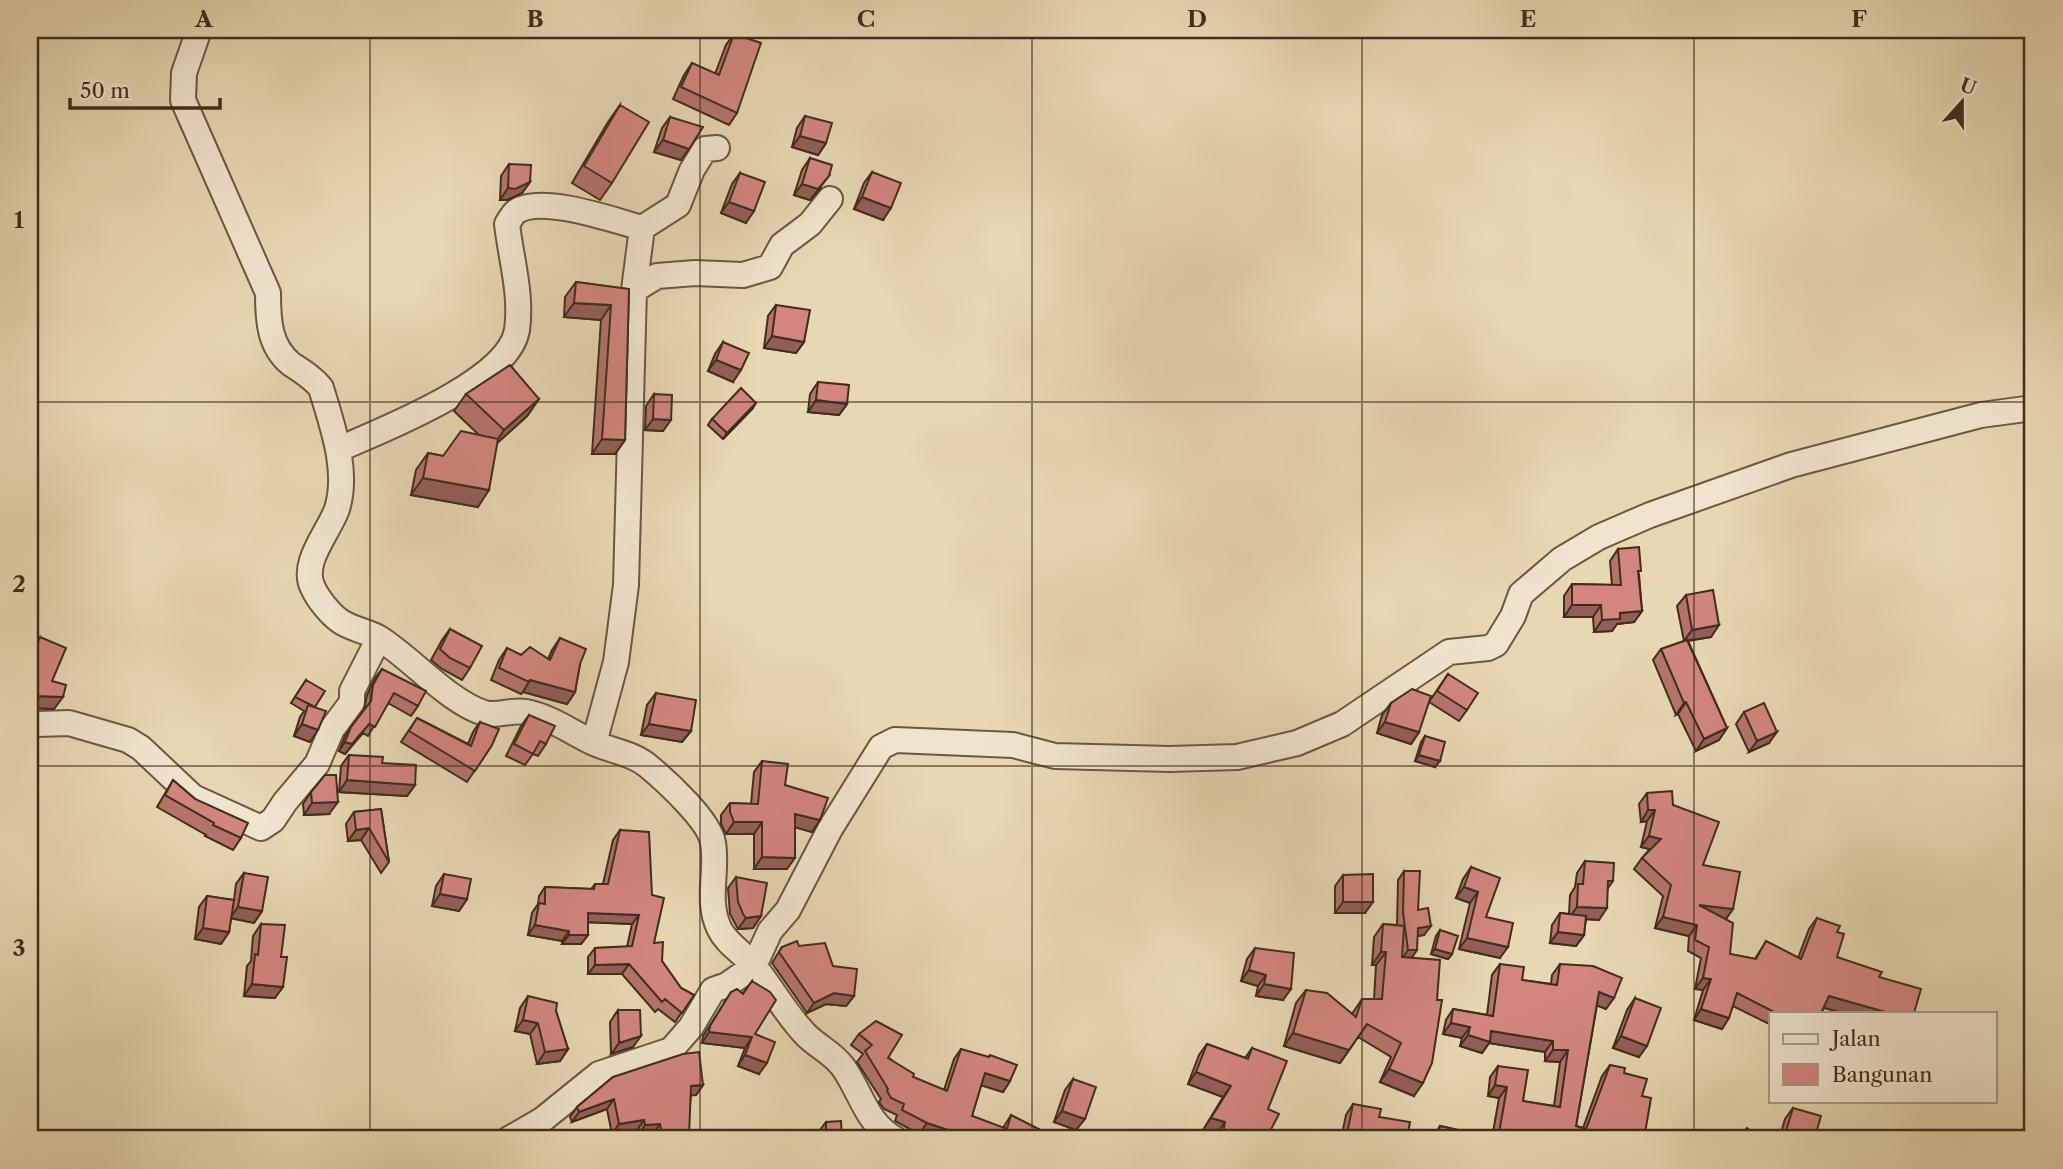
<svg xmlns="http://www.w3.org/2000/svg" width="2063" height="1169" font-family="'Libre Caslon Text',serif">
  <rect width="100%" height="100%" fill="#e7d7b2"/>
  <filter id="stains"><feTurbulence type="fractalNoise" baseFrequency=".00286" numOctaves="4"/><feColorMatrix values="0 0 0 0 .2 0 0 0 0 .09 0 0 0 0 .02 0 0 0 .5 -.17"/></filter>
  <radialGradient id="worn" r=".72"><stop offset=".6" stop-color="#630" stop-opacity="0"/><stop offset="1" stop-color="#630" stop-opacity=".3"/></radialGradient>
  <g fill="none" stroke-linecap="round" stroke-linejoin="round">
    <!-- minor casing -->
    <g stroke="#6a5841" stroke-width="28">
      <path id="minor" d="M199 30 184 73 183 100 268 293C268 320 269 346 291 364 302 371 313 378 321 388 332 425 349 470 337 509 329 532 300 563 313 588 318 599 330 614 340 621 351 629 367 631 379 638 411 658 449 702 484 713 498 717 511 709 526 712 551 717 571 732 594 743 612 751 632 753 648 766 666 781 710 821 713 843 718 871 706 900 719 928 727 945 744 953 755 967 773 990 786 1014 806 1035 818 1047 833 1053 843 1067 861 1092 866 1123 895 1139
        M634 290 657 276 695 273 743 275 770 267 782 245 810 224 830 199
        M339 449C383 430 509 381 517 330 522 294 511 259 507 224 510 220 513 213 517 211 543 195 613 220 642 228L678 205 692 170 705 149 717 148
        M30 722 38 724 69 723 128 740 141 748 193 797 261 828 273 820 285 802 317 764 332 729 352 702V691L379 638
        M594 743 616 662 626 585 634 290 642 228
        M509 1139 542 1120 599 1074 671 1050 691 1027 713 990 727 985 754 966 770 931 788 910 830 829 881 747 895 740 1013 745 1055 756 1170 759 1237 757 1297 743 1342 724 1449 652 1488 648 1496 644 1513 616 1521 594 1562 559 1599 537 1650 515 1791 465 1981 415 2033 408"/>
    </g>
    <!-- minor -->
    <use href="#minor" stroke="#efe5cd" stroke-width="24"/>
  </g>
  <!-- wall -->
  <path fill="#b5736c" stroke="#402d1b" stroke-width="2" d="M734 34 737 113 729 125 673 99 684 75 692 63 715 74 726 45Z
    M620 105 612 183 600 200 572 183 608 122Z
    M805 116 826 143 818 155 792 147 797 128Z
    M670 117 681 160 654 152 662 128Z
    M810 158 821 188 810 200 794 195 802 170Z
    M509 164 530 182 522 193 507 200H500L501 176Z
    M872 172 883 220 854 209 864 183Z
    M740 173 746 223 721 213 732 184Z
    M576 282 629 289 625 440 615 454H592L601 320 564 317 565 297Z
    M776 305 804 342 796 353 764 348 768 316Z
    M723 342 733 382 708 371 715 354Z
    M818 382 847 404 839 415 808 412 810 394Z
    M466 394 539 399 527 416 497 443 478 507 411 495 416 470 428 453 443 456 479 435 454 411Z
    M654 394 663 431 645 430 646 406Z
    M752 409 723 439 708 425 712 419Z
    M1618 549 1639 574 1642 611 1634 622 1617 624 1612 631 1594 632 1593 617H1564V596L1572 584 1612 585 1610 561Z
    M1686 595 1711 637 1688 641 1727 728 1719 740 1696 751 1678 714 1676 715 1653 660 1661 649 1684 641 1677 606Z
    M450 629 470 668 462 680 442 669 431 660 442 640Z
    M40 637 52 681 54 709 30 708V655L32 649Z
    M560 638 580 664 575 692 567 704 523 692 521 694 491 680 499 660 507 648 521 655 548 659 552 650Z
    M382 669 418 706 411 716 388 703 368 736 363 733 345 754 339 751 345 736 364 710 367 695 375 678Z
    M1448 674 1467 710 1459 721 1429 702Z
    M306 680 315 707 310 742 294 736 300 717 304 711 291 703Z
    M656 693 691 731 682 742 641 735 647 705Z
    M1391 703 1419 732 1411 744 1377 733 1382 715Z
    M1744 712 1769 743 1749 752 1736 724Z
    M529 715 546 744 538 756 533 754 525 765 506 756 521 726Z
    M417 718 468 744 473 732 480 722 492 745 467 782 401 742Z
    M1425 736 1435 767 1415 761 1421 742Z
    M349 755 382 763 415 785 407 796 339 792 341 766Z
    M762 761 820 820 812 832 795 827 787 869H754V834H726L721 824V815L730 803 751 804 754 772Z
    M173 780 241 838 233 850 205 836 206 835 157 807Z
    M311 792 329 814 304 815 303 804Z
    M1647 793 1673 805 1703 865 1733 909 1726 919 1730 954 1755 959 1766 941 1798 958 1809 929 1817 918 1837 932V957L1879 977 1914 1013H1843L1824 1008 1821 1013H1771V1025L1733 1006 1722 1029 1694 1020 1703 990 1695 989 1701 958 1688 951 1689 936 1655 928 1663 896 1634 869 1642 858 1650 849 1641 847 1647 821 1641 822 1639 804Z
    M381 809 389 862 381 873 361 840 348 841 346 824 354 812Z
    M620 830 654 943 662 961 681 988 694 995 675 1022 658 1009 655 1012 622 974H588V957L595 948 627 947 632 924 588 922V935L581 944H562V941L528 935 532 913 538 904 539 896 545 887 591 889 595 884H603L613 840Z
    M1585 861 1613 881 1608 888 1599 920 1586 919 1584 935 1576 946 1550 943 1552 925 1560 913 1569 914 1570 895 1575 887 1577 873Z
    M1471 867 1486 917 1500 958 1459 949 1470 903 1456 898 1463 879Z
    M1404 871 1424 935 1417 936 1412 958 1414 1096 1380 1082 1391 1057 1358 1037 1340 1063 1284 1046 1296 1003 1306 990 1352 1014 1362 999H1374L1376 965H1372L1374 937 1383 924 1397 925 1398 880Z
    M244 873 262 911 254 923 231 918 229 932 221 944 195 939 199 907 207 896 234 900 236 884Z
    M444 874 467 899 459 911 432 906 436 886Z
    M1343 875 1365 913H1335V886Z
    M736 877 761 916 753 928 738 929 730 914 728 888Z
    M261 924 275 998 244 996 247 966 251 961 253 936Z
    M1440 930 1452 954 1448 959 1431 954 1436 936Z
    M799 946 833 966 854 996 846 1006 826 1004 807 1013 772 963 782 947Z
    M1255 948 1283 1000 1256 996 1258 986 1241 981 1247 959Z
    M1500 964 1522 980 1551 984 1552 975 1560 964 1606 1009 1597 1005 1576 1126 1583 1128 1602 1076 1610 1065 1624 1073 1642 1096 1644 1139H1432L1440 1126 1492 1138 1499 1098 1488 1096 1490 1077 1498 1066 1523 1101 1554 1106 1560 1062 1545 1061V1052L1489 1043 1482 1053 1460 1046 1462 1038 1443 1034 1446 1020 1453 1009 1487 1015 1492 975Z
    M752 981 755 1034 759 1074 738 1066 745 1048 702 1043 703 1036 731 992 743 993Z
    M528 996 556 1011 568 1049 560 1061 537 1064 530 1034 515 1031 520 1008Z
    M1635 998 1639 1057 1613 1048 1627 1010Z
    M618 1010 633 1047 611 1054 610 1022Z
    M859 1034 913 1077 944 1090 954 1059 961 1049 1010 1081 1003 1092 981 1085 972 1116 1003 1128 1011 1115 1058 1139H937L919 1134 895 1121 897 1115 884 1109 879 1102 881 1099 857 1062 863 1054 851 1045Z
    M1207 1044 1245 1058 1252 1048 1268 1109 1266 1139H1216L1217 1133 1203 1130 1223 1097 1188 1084 1199 1055Z
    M613 1077 703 1085 696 1095H691L686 1139H654L653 1134 638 1135 637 1130 612 1134 607 1109 572 1122 570 1117 577 1107Z
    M1073 1079 1076 1130 1054 1122 1065 1090Z
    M1353 1104 1379 1117 1407 1139H1341L1346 1115Z
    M1793 1108 1817 1130 1816 1139H1779L1785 1119Z
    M826 1122 842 1139H789L793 1134 819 1133V1131Z"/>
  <!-- shaded-wall -->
  <path fill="#935e58" stroke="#402d1b" stroke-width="2" d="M800 136 826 143 818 155 792 147Z
    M663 140 689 149 681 160 654 152Z
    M829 176 810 200 794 195 802 184Z
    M530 182 522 193 507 200H500L508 188Z
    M862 197 891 208 883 220 854 209Z
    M729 202 754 211 746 223 721 213Z
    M574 303 611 305 601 320 564 317Z
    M772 336 804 342 796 353 764 348Z
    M716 360 741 370 733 382 708 371Z
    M539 399 527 416 493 447 504 430Z
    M816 400 847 404 839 415 808 412Z
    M756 403 752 409 723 439 727 433Z
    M653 419 671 420 663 431 645 430Z
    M602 439 625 440 615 454H592Z
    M423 478 489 490 478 507 411 495Z
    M1572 605H1601L1593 617H1564Z
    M1642 611 1634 622 1617 624 1612 631 1594 632 1602 620 1620 613Z
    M1719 625 1711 637 1684 641 1692 630Z
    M530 680 575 692 567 704 523 692Z
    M35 696 63 697 54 709 30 708V699Z
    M1686 702 1678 714 1676 715 1684 703Z
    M1385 722 1419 732 1411 744 1377 733Z
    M302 724 318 730 310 742 294 736Z
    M369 724 345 754 339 751 345 742Z
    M649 724 691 731 682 742 641 735Z
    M1727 728 1719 740 1696 751 1704 739Z
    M1777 732 1769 743 1749 752 1757 741Z
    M1419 755 1440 761 1435 767 1415 761Z
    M347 780 415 785 407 796 339 792Z
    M338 802 329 814 304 815 312 803Z
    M1648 810H1655L1647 821 1641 822Z
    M795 814 820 820 812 832 787 825Z
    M734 822H762L754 834H726Z
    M369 828 361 840 348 841 356 830Z
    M1649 836 1661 839 1653 850 1641 847Z
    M762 857 795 858 787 869H754Z
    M1464 887 1478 892 1470 903 1456 898Z
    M440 894 467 899 459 911 432 906Z
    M1343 902H1373L1365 913H1335Z
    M1699 905 1733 909 1725 920Z
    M238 907 262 911 254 923 230 918Z
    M1577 907 1607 908 1599 920 1569 918Z
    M588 913 639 915 632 924 581 922Z
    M761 916 753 928 738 929 746 918Z
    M1663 917 1697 925 1689 936 1655 928Z
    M535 925 569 931 562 941 528 935Z
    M1431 926 1424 935 1411 937 1418 928Z
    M203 928 229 932 221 944 195 939Z
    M1558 932 1584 935 1576 946 1550 943Z
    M569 935H588L581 944H562Z
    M1467 938 1508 947 1500 958 1459 949Z
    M1435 949 1452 954 1448 959 1431 954Z
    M1408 950H1417L1411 959H1402Z
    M1381 952H1386L1376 965H1372Z
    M629 964 622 974H588L595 965Z
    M1249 970 1266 975 1258 986 1241 981Z
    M1703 978 1711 979 1703 990 1695 989Z
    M252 984 283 987 275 998 244 996Z
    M1264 984 1291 989 1283 1000 1256 996Z
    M1599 992 1614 998 1606 1009 1591 1003Z
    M834 993 854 996 846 1006 826 1004 807 1013 814 1003Z
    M1829 996 1889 1013H1843L1821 1007Z
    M1701 1009 1729 1018 1722 1029 1694 1020Z
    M523 1020 538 1023 530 1034 515 1031Z
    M1451 1023 1470 1027 1462 1038 1443 1034Z
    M1367 1024 1340 1063 1284 1046 1293 1033Z
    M1491 1031 1553 1041 1545 1052 1489 1043 1482 1053 1460 1046 1468 1035Z
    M709 1032 752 1037 745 1048 702 1043Z
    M641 1036 633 1047 611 1054 619 1043Z
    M1621 1036 1647 1046 1639 1057 1613 1048Z
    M568 1049 560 1061 537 1064 545 1052Z
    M1553 1050H1568L1560 1062 1545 1061Z
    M745 1055 767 1063 759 1074 738 1066Z
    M1389 1069 1423 1083 1414 1096 1380 1082Z
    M1196 1072 1231 1086 1223 1097 1188 1084Z
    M985 1073 1010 1081 1003 1092 977 1084Z
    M703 1085 696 1095 684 1096 691 1086Z
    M1495 1085 1507 1087 1499 1098 1488 1096Z
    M614 1099 607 1109 572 1122 579 1112Z
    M1062 1111 1085 1119 1076 1130 1054 1122Z
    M1211 1118 1225 1122 1217 1133 1203 1130Z
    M644 1120 637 1130 612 1134 619 1124Z
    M927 1123 970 1137 969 1139H937L919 1134Z
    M660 1124 653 1134 638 1135 645 1125Z
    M689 1136 686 1139H671Z"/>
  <!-- building -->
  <path fill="#d2867e" stroke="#402d1b" stroke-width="2" d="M734 34 761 43 737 113 681 87 692 63 719 75Z
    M620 105 649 122 612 183 584 166Z
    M805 116 832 123 826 143 800 136Z
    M670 117 703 127 689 149 663 140Z
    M810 158 832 165 829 176 818 189 802 184Z
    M509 164 531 165 530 182 515 189 508 188Z
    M872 172 901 183 891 208 862 197Z
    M740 173 765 182 754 211 729 202Z
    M576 282 629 289 625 440 602 439 611 305 574 303Z
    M776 305 810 310 804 342 772 336Z
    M723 342 749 353 741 370 716 360Z
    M510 365 539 399 504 430 466 394Z
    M818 382 849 385 847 404 816 400Z
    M741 388 756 403 727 433 712 419Z
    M654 394 672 395 671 420 653 419Z
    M461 431 498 439 489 490 423 478 428 453 443 456Z
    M1639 547 1641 571H1638L1642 611 1620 613V619L1602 620 1601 605H1572V584L1621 585 1618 549Z
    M1713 590 1719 625 1692 630 1686 595Z
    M450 629 482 646 470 668 450 658 440 649Z
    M40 637 66 648 52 681 66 685 63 697 35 696 30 699V663Z
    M560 638 586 649 580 664 575 692 530 680 529 682 499 668 507 648 521 655 530 647 550 660Z
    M1687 640 1727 728 1704 739 1686 702 1684 703 1661 649Z
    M382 669 426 691 418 706 394 693 375 727 369 724 352 744 345 742 351 727 371 701 373 685Z
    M1448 674 1478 693 1467 710 1437 691Z
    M306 680 325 691 315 707 295 697Z
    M1412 689 1431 696 1419 732 1385 722 1391 703Z
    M656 693 696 700 691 731 649 724Z
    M1764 703 1777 732 1757 741 1744 712Z
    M308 705 326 711 318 730 302 724Z
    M529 715 555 726 546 744 540 741 533 754 514 744Z
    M417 718 471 746 480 722 499 729 492 745 475 771 409 731Z
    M1425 736 1445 742 1440 761 1419 755Z
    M349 755 383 757 382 763 416 765 415 785 347 780Z
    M762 761 788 764 785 785 828 798 820 820 795 814V858L762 857V822H734L730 812V803L758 804Z
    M325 775H336L338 802 312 803 311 792Z
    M173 780 195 799 248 823 241 838 213 825 214 823 165 795Z
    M1672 791 1673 805 1719 822 1703 865 1740 872 1733 909 1699 905 1733 923 1730 954 1756 959 1766 941 1801 959 1817 918 1840 926 1837 932 1844 934 1837 957 1882 972 1879 977 1921 989 1914 1013H1889L1829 996 1821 1013H1776L1737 993 1729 1018 1701 1009 1711 979 1703 978 1709 947 1695 940 1697 925 1663 917 1671 885 1642 858 1661 839 1649 836 1655 810H1648L1647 793Z
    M381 809 389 862 369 828 356 830 354 812Z
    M620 830 649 832 652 895 664 898 654 943 663 942 662 961 681 988 694 995 682 1013 665 999 662 1002 629 964 595 965V948L632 946 639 915 588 913V935H569V931L535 925 539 903 545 904V887L594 889 595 884H608Z
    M1585 861 1614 863 1613 881H1608L1607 908 1577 907 1578 884H1583Z
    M1471 867 1500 878 1486 917 1513 923 1508 947 1467 938 1478 892 1464 887Z
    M1404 871H1420L1418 910 1428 908 1431 926 1418 928 1417 950H1408L1403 912Z
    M244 873 268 877 262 911 238 907Z
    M444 874 471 879 467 899 440 894Z
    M1373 874V902H1343V875Z
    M736 877 767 883 761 916 746 918 743 914 738 902Z
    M207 896 234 900 229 932 203 928Z
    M1560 913 1586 916 1584 935 1558 932Z
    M261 924 285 925 281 957H287L283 987 252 984 255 954 258 955Z
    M1383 924 1404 926 1402 957 1440 960 1437 1000H1442L1432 1063 1423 1083 1389 1069 1401 1043 1367 1024 1349 1050 1293 1033 1306 990 1327 993 1356 1017 1362 999H1382L1386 952H1381Z
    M1440 930 1458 936 1452 954 1435 949Z
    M797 941 799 946 825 943 833 966 857 969 854 996 834 993 814 1003 779 952 782 947Z
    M1255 948 1294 953 1291 989 1264 984 1266 975 1249 970Z
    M1500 964 1524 967 1522 980 1557 985 1560 964 1593 966 1622 978 1614 998 1599 992 1576 1126 1586 1129 1610 1065 1625 1068 1624 1073 1647 1079 1642 1096 1651 1098 1644 1139H1437L1440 1126 1498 1139 1507 1087 1495 1085 1498 1066 1528 1070 1523 1101 1560 1107 1568 1050H1553V1041L1491 1031 1490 1042 1468 1035 1470 1027 1451 1023 1453 1009 1493 1016Z
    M752 981 770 992 776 1000 755 1034 775 1042 767 1063 745 1055 752 1037 709 1032 710 1026 731 992 737 989 743 994Z
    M528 996 557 1003 556 1011 568 1049 545 1052 538 1023 523 1020Z
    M1635 998 1661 1008 1647 1046 1621 1036Z
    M618 1010H640L641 1036 619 1043Z
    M876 1021 902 1035 888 1058 914 1074 913 1077 947 1091 961 1049 989 1057 990 1055 1017 1065 1010 1081 985 1073 972 1116 1007 1129 1011 1115 1058 1139H969L970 1137 927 1123 902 1110 904 1104 891 1098 887 1091 888 1089 865 1051 872 1045 859 1034Z
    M1207 1044 1248 1059 1252 1048 1287 1061 1268 1109 1279 1114 1266 1139H1222L1225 1122 1211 1118 1231 1086 1196 1072Z
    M699 1052 703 1085 691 1086 689 1136 671 1139H663L660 1124 645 1125 644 1120 619 1124 614 1099 579 1112 577 1107 613 1077 683 1054Z
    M1073 1079 1096 1087 1085 1119 1062 1111Z
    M1353 1104 1381 1109 1379 1117 1410 1122 1407 1139H1346Z
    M1793 1108 1821 1116 1817 1130 1816 1139H1785L1786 1131Z
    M841 1121 842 1139H793V1134L826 1133V1122Z
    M1747 1128 1761 1139H1738Z
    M532 1136 547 1139H526Z"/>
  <!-- grid -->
  <path fill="none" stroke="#402d1b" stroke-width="2" stroke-opacity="0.55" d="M370 30V1139M700 30V1139M1032 30V1139M1362 30V1139M1694 30V1139M30 402H2033M30 766H2033"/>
  <!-- margin -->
  <rect width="2063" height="1169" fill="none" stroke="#e7d7b2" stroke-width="77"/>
  <!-- legend -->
  <rect x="1769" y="1012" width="228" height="91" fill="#efe5cd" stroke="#a99b86" stroke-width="2"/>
  <rect x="1783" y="1034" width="35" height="10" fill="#efe5cd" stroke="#a99b86" stroke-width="2"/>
  <text x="1832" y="1046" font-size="21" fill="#402d1b">Jalan</text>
  <rect x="1783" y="1064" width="35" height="21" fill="#d2867e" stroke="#a99b86" stroke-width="2"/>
  <text x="1832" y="1082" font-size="21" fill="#402d1b">Bangunan</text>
  <!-- north arrow -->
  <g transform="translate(1962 102) rotate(21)" stroke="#efe5cd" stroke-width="5" paint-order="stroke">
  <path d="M0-5L12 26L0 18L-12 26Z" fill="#402d1b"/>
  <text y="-10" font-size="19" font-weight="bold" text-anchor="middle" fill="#402d1b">U</text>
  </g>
  <!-- scale -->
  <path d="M70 98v10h150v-10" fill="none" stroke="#402d1b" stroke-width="3.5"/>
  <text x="80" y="98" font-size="21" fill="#402d1b" stroke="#efe5cd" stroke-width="5" paint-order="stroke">50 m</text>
  <rect x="38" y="38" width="1986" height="1092" fill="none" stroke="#402d1b" stroke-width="2.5"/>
  <g font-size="23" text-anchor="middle" font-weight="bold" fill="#402d1b">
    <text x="204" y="27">A</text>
    <text x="535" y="27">B</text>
    <text x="866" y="27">C</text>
    <text x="1197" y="27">D</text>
    <text x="1528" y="27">E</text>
    <text x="1859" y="27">F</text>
    <text x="19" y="228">1</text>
    <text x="19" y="592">2</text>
    <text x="19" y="956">3</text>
  </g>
  <rect width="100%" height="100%" filter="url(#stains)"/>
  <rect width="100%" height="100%" fill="url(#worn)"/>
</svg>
